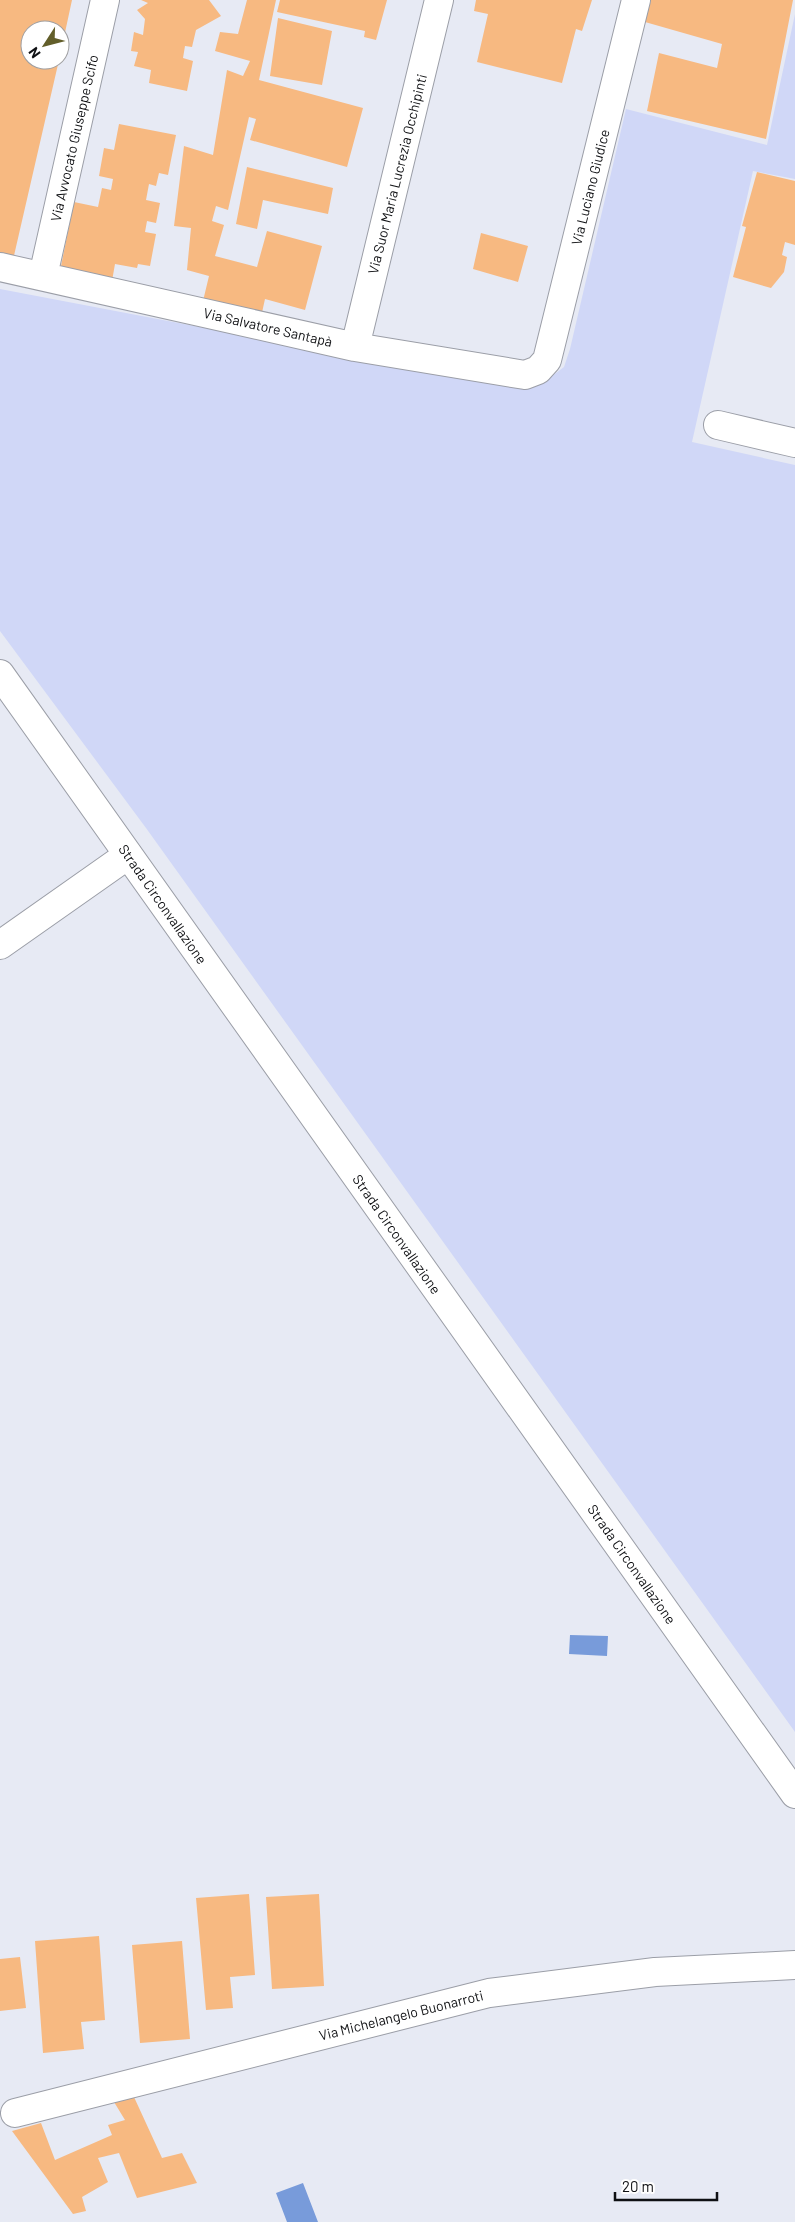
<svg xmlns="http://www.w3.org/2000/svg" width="795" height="2222" font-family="Barlow,sans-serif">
  <rect width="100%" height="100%" fill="#e7eaf4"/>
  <!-- green -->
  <path fill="#d0d7f7" d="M795 14V179L753 171 692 442 795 465V1732L146 828 0 631V289L447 374 544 382 564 367 570 349 626 109 767 145Z"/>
  <!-- water -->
  <path fill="#789bda" d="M570 1635 608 1636 607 1656 569 1654Z
    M303 2183 318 2222H287L276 2193Z"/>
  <!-- building -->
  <path fill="#f7b981" d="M0 0H72L61 51 60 30H30V60H59L13 260 0 257Z
    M141 0H209L221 16 196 30 192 47 185 46 183 58 193 61 187 91 149 83 151 70 134 66 138 52 131 51 134 32 143 35 145 19 137 10 148 3Z
    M247 0H276L259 80 363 108 347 167 250 140 256 119 249 117 228 210 216 206 212 221 224 225 215 256 257 267 267 231 322 246 305 310 265 299 261 317 203 301 209 276 187 270 191 228 174 226 184 146 213 155 227 70 243 76 250 61 215 51 220 32 238 34Z
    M280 0H387L376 40 364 37 365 31 277 12Z
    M476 0H592L582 31 576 29 562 83 477 62 488 14 474 11Z
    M651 0H793L766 139 647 111 659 53 717 68 722 44 645 22Z
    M278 18 332 31 322 85 270 76Z
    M119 124 176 135 168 175 159 173 156 186 149 184 146 200 160 203 156 223 147 221 145 232 156 234 150 266 138 264 137 268 115 264 112 281 60 271 74 202 98 207 102 188 111 190 113 179 99 176 104 148 114 150Z
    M247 167 333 188 328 214 263 200 257 229 236 224Z
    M757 172 795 181V245L785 242 782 255 787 257 784 272 771 288 733 277 746 227 742 226Z
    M481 233 528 246 518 282 473 269Z
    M249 1894 255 1975 230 1977 233 2008 206 2010 196 1898Z
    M319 1894 324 1986 272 1989 266 1897Z
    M99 1936 105 2020 81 2022 84 2049 43 2053 35 1941Z
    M182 1941 190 2039 140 2043 132 1945Z
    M20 1957 26 2008 0 2011V1959Z
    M134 2097 162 2158 182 2153 197 2183 137 2198 119 2153 98 2158 108 2182 82 2197 86 2211 73 2214 12 2131 41 2123 55 2160 112 2135 108 2125 125 2120 114 2102Z"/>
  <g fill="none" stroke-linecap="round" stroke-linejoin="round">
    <!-- minor casing -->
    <g stroke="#9b9ea7" stroke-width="30">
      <path id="minor" d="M0 267 355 347 525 375 538 370 547 360 636 0
        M43 276 105 0
        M355 347 439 0
        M718 425 795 443
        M0 945 128 855
        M15 2113 489 1993 655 1972 795 1965"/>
    </g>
    <!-- major casing -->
    <g stroke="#9b9ea7" stroke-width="30">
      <path id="major" d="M0 674 795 1794"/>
    </g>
    <!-- minor -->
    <use href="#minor" stroke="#fff" stroke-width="28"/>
    <!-- major -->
    <use href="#major" stroke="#fff" stroke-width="28"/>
  </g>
  <g text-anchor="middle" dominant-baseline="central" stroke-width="5" stroke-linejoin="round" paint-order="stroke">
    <!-- street labels -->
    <g font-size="14" fill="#0f1013" stroke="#fff">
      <text transform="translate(74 138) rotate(-77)">Via Avvocato Giuseppe Scifo</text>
      <text transform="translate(397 174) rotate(-76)">Via Suor Maria Lucrezia Occhipinti</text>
      <text transform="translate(590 187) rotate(-76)">Via Luciano Giudice</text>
      <text transform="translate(268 327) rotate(13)">Via Salvatore Santapà</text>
      <text transform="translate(163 904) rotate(55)">Strada Circonvallazione</text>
      <text transform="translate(397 1234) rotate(55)">Strada Circonvallazione</text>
      <text transform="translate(632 1564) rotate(55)">Strada Circonvallazione</text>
      <text transform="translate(401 2015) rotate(-14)">Via Michelangelo Buonarroti</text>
    </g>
  </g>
  <!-- north arrow -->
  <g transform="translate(45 45) rotate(234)"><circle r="24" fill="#ffffff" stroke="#9f9fa1"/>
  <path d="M0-4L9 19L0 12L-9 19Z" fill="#625e2a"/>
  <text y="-8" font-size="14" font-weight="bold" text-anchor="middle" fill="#0f1013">N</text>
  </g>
  <!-- scale -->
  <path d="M615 2192v8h102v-8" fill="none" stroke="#0f1013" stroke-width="2.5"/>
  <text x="622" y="2192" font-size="15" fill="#0f1013" stroke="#ffffff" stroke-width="4" paint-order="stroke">20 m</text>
</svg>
